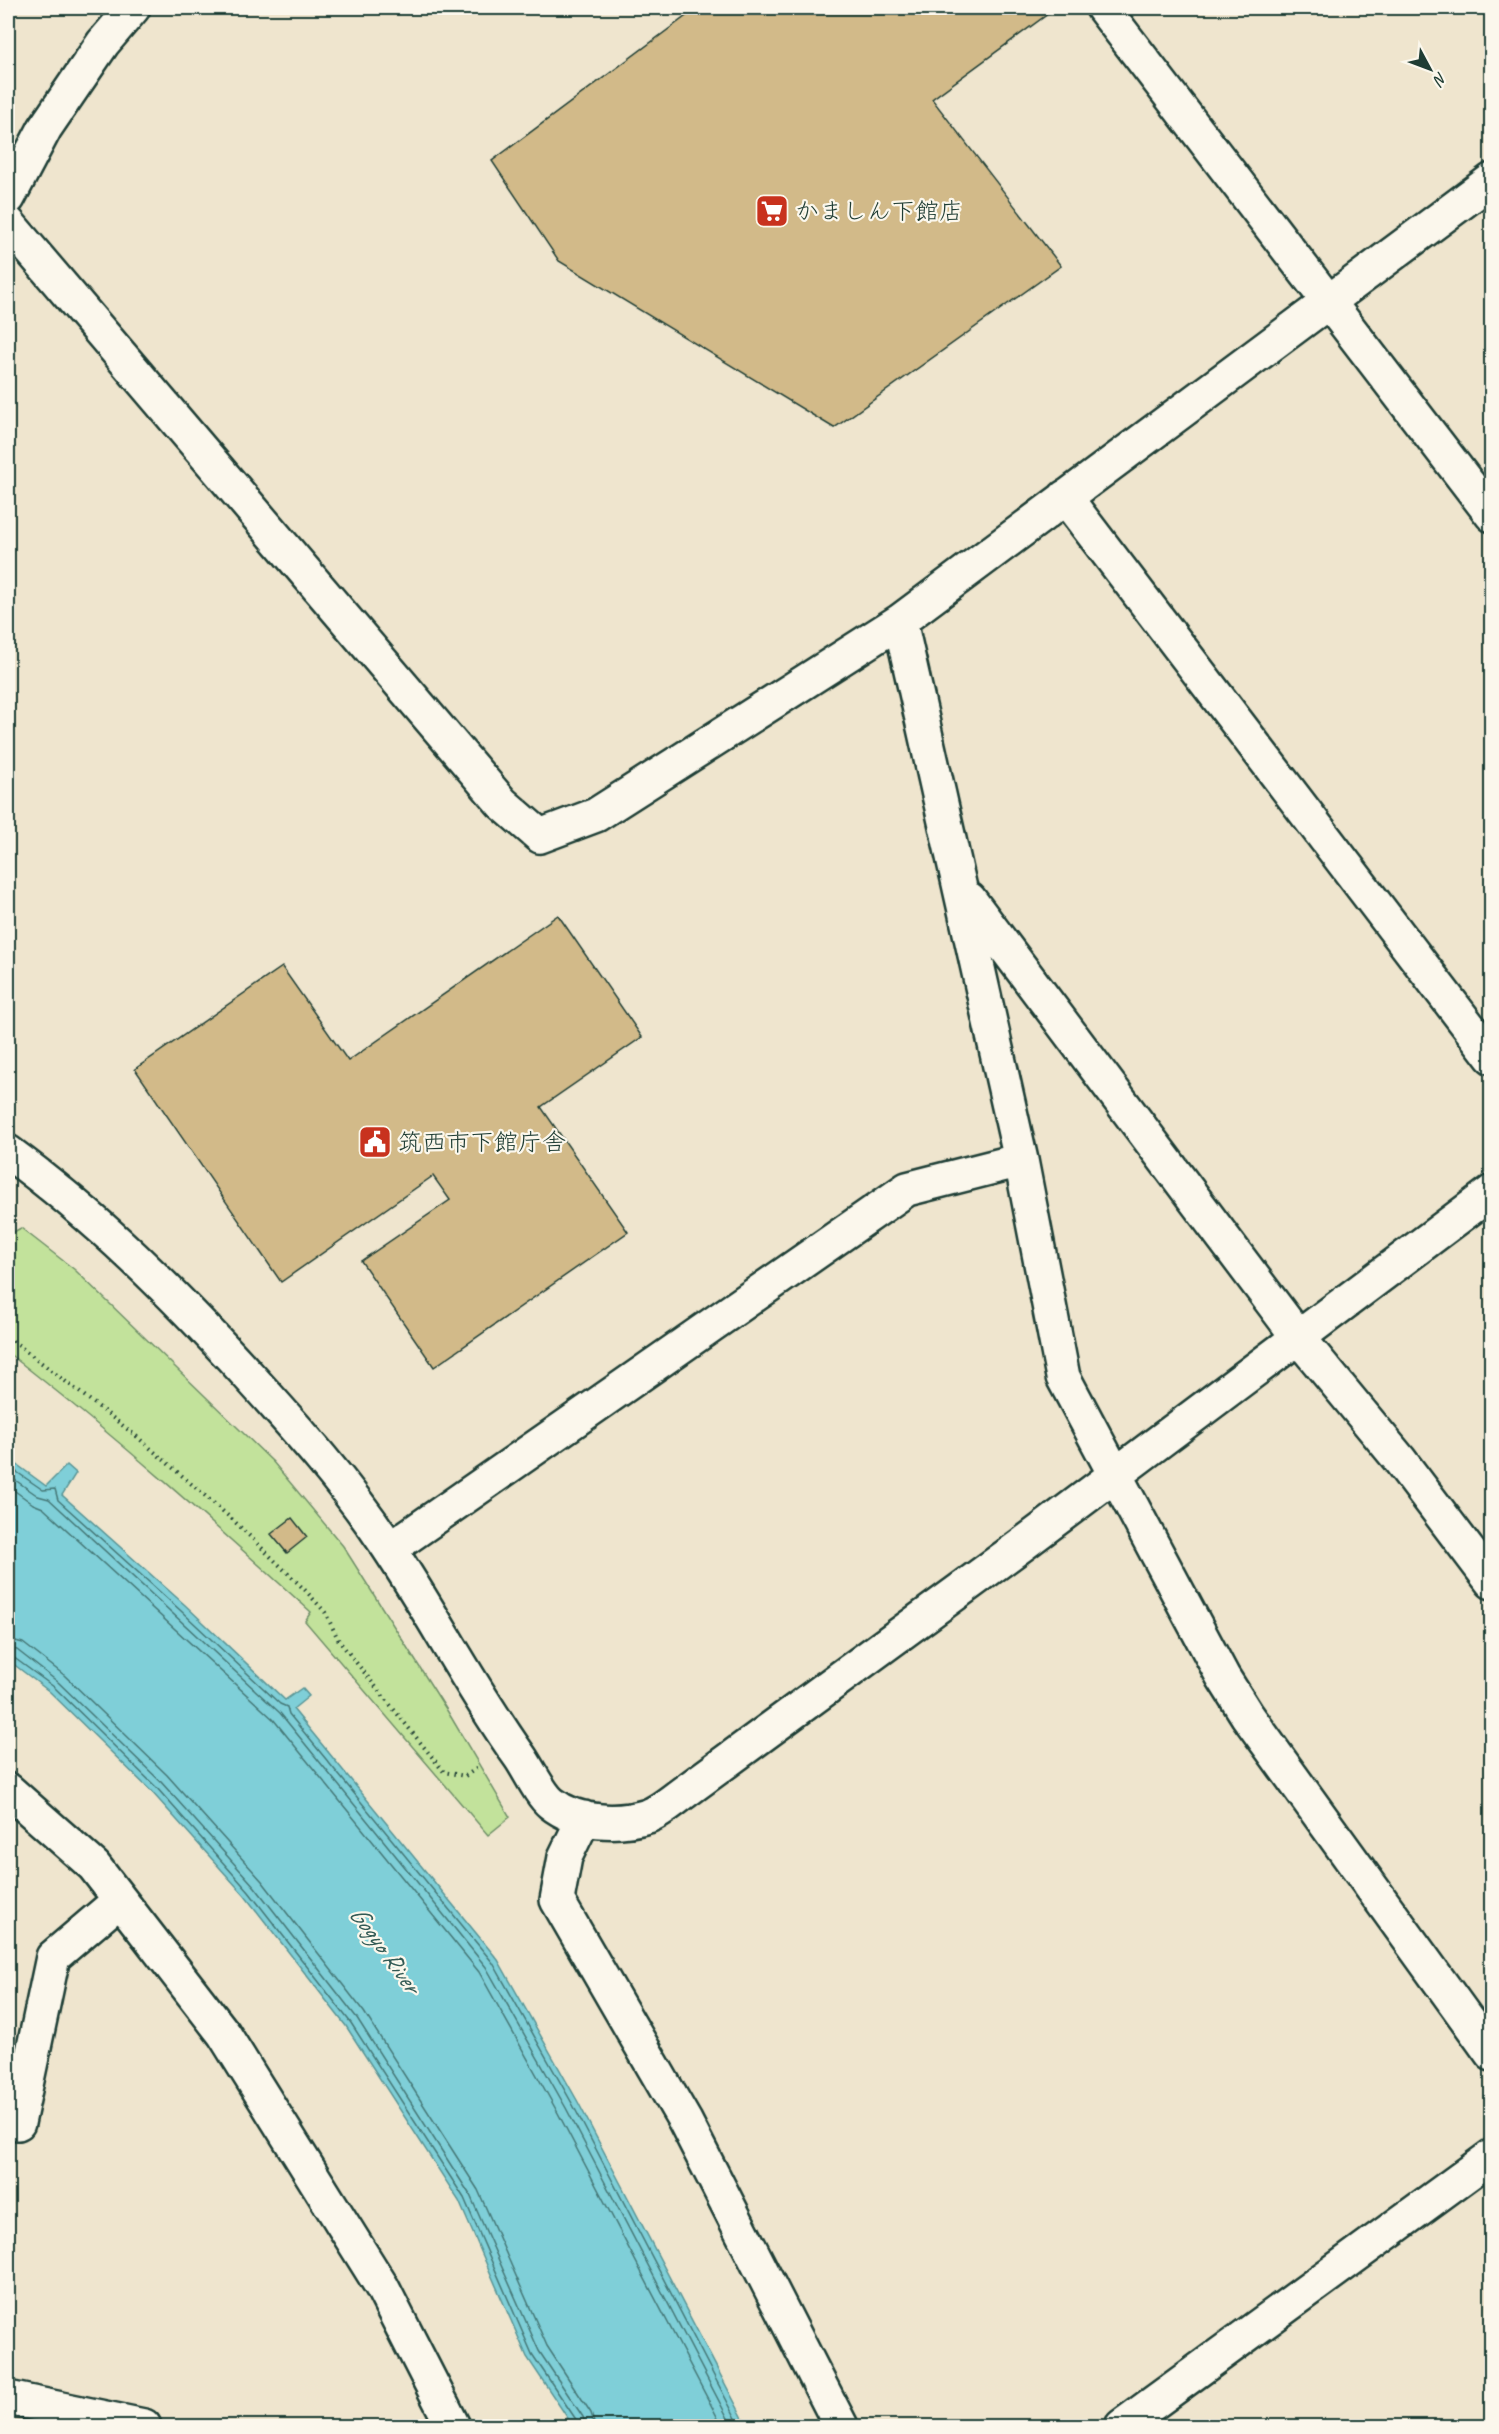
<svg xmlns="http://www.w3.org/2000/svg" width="1499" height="2434" font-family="Caveat,'Klee One',sans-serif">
  <rect width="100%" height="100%" fill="#efe5ce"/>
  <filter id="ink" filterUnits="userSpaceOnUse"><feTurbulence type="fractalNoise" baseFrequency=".0167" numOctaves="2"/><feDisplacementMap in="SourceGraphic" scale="12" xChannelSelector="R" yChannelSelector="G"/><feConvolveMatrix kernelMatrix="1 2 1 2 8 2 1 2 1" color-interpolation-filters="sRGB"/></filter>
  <g filter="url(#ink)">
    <!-- green -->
    <path fill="#c2e29b" stroke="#709068" stroke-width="1.5" d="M21 1228 75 1270 273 1462 343 1546 448 1712 510 1817 488 1835 305 1621 311 1612C212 1522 113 1434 8 1353V1235Z"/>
    <!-- water -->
    <path fill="#7fcfd8" stroke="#599596" stroke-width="1.5" d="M8 1458 46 1486 67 1465 76 1473 62 1495 185 1605 285 1700 302 1688 309 1696 293 1709 498 1960 578 2102 747 2426H573L527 2357 459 2201 346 2026 245 1896 151 1791 50 1692 8 1660Z"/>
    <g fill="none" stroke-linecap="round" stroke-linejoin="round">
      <!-- shore -->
      <path stroke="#457776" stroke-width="1.5" d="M8 1466 43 1490 55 1489 58 1500 180 1610 280 1704 287 1707 289 1714 493 1963 573 2105 740 2426
        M8 1475 38 1496 49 1499 280 1713 486 1967 566 2108 732 2426
        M8 1486 33 1504 43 1508 273 1719 479 1972 558 2113 722 2426
        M8 1639 23 1643 64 1675 167 1775 262 1881 364 2012 478 2190 547 2346 591 2413 595 2426
        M8 1648 17 1650 58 1682 161 1782 255 1887 357 2018 470 2195 539 2351 583 2417 586 2426
        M8 1656 13 1657 54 1687 156 1787 249 1892 351 2023 464 2198 532 2354 577 2421 578 2426"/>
    </g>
    <!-- building -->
    <path fill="#d2ba89" stroke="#1f3d34" stroke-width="1.5" d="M697 8H1056L932 99 1061 266 834 428 559 261 492 161Z
      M558 915 642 1037 541 1107 628 1232 434 1367 361 1261 450 1200 433 1176 281 1282 135 1069 282 967 348 1061Z
      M292 1518 307 1537 287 1553 271 1534Z"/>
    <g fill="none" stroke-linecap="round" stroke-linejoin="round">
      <!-- minor casing -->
      <g stroke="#1f3d34" stroke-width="38">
        <path id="minor" d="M1103 8 1492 515
          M8 198 45 128 103 43 133 8
          M8 223 502 803 540 836 596 815 900 621 1492 180
          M1065 497 1492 1057
          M900 621 1021 1160 1063 1377 1223 1677 1247 1715 1492 2054
          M969 899 1298 1337 1399 1459 1492 1582
          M8 1152C97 1217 174 1294 248 1375 298 1430 347 1485 388 1547 434 1616 472 1690 520 1757 529 1770 540 1794 551 1803 577 1824 618 1825 648 1816 662 1811 678 1796 690 1788L1023 1544 1492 1192
          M390 1549 907 1189 1021 1160
          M8 1790 94 1866 224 2034 382 2287 453 2426
          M584 1818 565 1857 557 1900 685 2121 841 2426
          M8 2121 18 2123 53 1957 120 1900
          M1122 2426 1492 2156"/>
      </g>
      <!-- major casing -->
      <g stroke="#1f3d34" stroke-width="38">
        <path id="major" d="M8 2398 144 2426"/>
      </g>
      <!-- path -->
      <path stroke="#1f3d34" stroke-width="4" stroke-dasharray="1.5 4.5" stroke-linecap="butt" d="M8 1337 135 1435 233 1520 305 1590 325 1612 339 1641 444 1772 465 1776 479 1767"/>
      <!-- minor -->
      <use href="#minor" stroke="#fbf7ec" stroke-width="33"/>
      <!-- major -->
      <use href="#major" stroke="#fbf7ec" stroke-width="33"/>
    </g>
  </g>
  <!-- icons -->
  <defs>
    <g id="supermarket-square" transform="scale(1.725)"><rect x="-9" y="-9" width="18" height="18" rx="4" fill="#c8321e" stroke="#fbf7ec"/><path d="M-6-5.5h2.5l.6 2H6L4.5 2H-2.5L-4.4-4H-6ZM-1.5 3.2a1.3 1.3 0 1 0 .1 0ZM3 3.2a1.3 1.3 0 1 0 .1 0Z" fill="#fff"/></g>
    <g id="civic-square" transform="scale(1.725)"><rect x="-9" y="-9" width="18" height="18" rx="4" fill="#c8321e" stroke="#fbf7ec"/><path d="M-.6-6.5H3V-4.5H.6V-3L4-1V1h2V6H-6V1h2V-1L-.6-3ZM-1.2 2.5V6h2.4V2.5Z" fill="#fff"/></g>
  </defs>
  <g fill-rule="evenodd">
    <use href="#supermarket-square" x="772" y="211"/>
    <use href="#civic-square" x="375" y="1142"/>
  </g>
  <g text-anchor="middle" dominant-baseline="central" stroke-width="4.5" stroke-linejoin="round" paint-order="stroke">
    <!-- poi labels -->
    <g font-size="24" fill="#1f3d34" stroke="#fbf7ec" text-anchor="start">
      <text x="795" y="211">かましん下館店</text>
      <text x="398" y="1142">筑西市下館庁舎</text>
    </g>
    <!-- water labels -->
    <g font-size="26" font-style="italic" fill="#325a55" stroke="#fbf7ec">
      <text transform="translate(385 1949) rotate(54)">Gogyo River</text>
    </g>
  </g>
  <!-- margin -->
  <rect width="1499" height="2434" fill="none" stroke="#fbf7ec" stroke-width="30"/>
  <rect x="15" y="15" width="1469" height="2404" fill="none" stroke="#1f3d34" stroke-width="2" filter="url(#ink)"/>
  <!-- north arrow -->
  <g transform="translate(1430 69) rotate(131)" stroke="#fbf7ec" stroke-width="4.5" paint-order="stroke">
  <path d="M0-4.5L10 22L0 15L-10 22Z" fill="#1f3d34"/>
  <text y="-9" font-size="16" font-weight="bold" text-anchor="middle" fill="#1f3d34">N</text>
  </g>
</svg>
